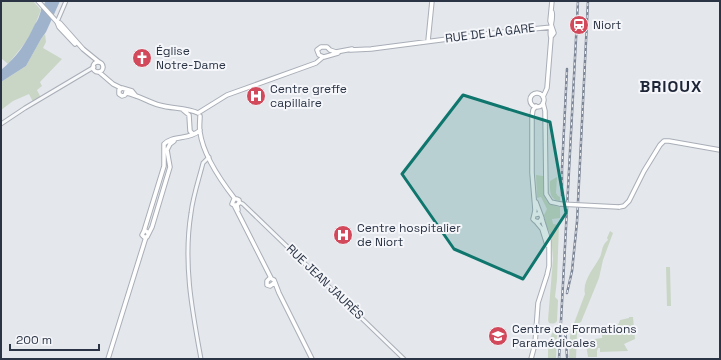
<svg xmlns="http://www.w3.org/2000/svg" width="721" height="360" font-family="'Space Grotesk',sans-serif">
  <rect width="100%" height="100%" fill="#e4e7ec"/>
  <!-- green -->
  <path fill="#c9d6c5" d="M1 1H33L41 10 30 37 8 64 1 58Z
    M45 34 46 42 43 48 62 59 40 82 42 86 37 90 41 98 33 102 29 94 13 101 1 110V82L26 66 41 39Z
    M536 175 543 176C543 192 542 204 560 207V218L552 219 553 224 559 225 557 280 555 297 558 300 557 321C555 324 553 324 549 323L548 320 553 259 551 235 546 225 544 215 547 209 541 197 537 198Z
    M557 177 556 193 558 196 560 197V201C549 200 550 191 550 181Z
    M610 231 613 233 603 260 599 278 581 322 573 326 585 294C582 281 594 268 600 257 603 250 601 246 608 240L607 238Z
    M666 267H670L671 306H667Z
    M629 317H633L635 339 624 344 628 351 600 352V348H598L597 351V357H588L586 345 588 340 602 338V331L607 330V328C614 327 618 328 620 320L629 318Z
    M573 328 576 329 577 332 576 359H569L570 336Z
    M555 329 557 333 556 359H548C548 348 548 338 555 329Z"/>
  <!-- water -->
  <path fill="#9fb4cc" d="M46 1H60L46 32 41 39 26 66 1 82V70C17 57 27 42 35 24 39 19 39 16 41 11 41 8 44 4 46 1Z"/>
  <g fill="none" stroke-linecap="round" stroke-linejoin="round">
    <!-- tertiary casing -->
    <g stroke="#a9aeb7" stroke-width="5">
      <path id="tertiary" d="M57 22 66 1
        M1 124 25 108 94 67
        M239 202 243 204 404 359
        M201 359C192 310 183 263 191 213 193 196 199 179 203 163L209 157"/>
    </g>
    <!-- secondary casing -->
    <g stroke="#a9aeb7" stroke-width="5.5">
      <path id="secondary" d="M38 1 57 22 60 23 83 49 99 62
        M57 22 59 27 75 44
        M551 37 554 33 550 21 552 1
        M428 41 432 1
        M330 50 336 52 352 49
        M350 50 371 49 494 33 552 27
        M319 55 324 57 338 53
        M319 55 317 50 321 47H327L330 50
        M93 67a5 5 0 1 1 10 0a5 5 0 1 1-10 0Z
        M99 72 113 84 121 88
        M126 90V92L125 95 122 96 119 94V90L122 88 132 91 136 96
        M126 93C138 95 148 102 159 105 172 109 186 107 198 113
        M530 100a7 7 0 1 1 14 0a7 7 0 1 1-14 0Z
        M543 97 547 88 551 38C548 30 554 21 552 12
        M543 103 545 111 546 194 551 202 560 204
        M183 110 189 115 190 131 193 134
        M198 113 227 95 316 63 323 57
        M200 116C200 121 199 127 200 132 203 155 221 181 235 199
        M536 202 542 218 539 222 535 221 533 219 534 215 538 214H540
        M234 205 271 278
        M237 205H234L232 204 234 199H237L239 200V203L237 205 238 210
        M619 207 624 206 629 201 644 171 660 145 664 141H669L720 150
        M534 215 535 210 532 173V116L533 110 536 106
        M537 223 542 229 547 245
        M144 231 164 166V144C172 135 191 140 200 130
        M148 233 146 231H144L142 235 144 237H147L152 227 170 167 167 150 170 144 174 141
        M274 283 270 286 267 285V281L270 278 274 280 279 293 312 359
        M108 359 146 237
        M531 359 535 344 538 303 547 275 549 266V241L542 219"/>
    </g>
    <!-- tertiary -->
    <use href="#tertiary" stroke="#f7f8fa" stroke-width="3"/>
    <!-- secondary -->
    <use href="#secondary" stroke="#fff" stroke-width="3.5"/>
    <!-- rail casing -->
    <g stroke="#7d8696" stroke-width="2.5">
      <path id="rail" d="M562 195V169L567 69
        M567 293 572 271 577 222 588 1
        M565 327 567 357
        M559 359 578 1"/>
    </g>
    <!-- rail -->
    <use href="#rail" stroke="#f4f6f9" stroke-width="1" stroke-dasharray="3" stroke-linecap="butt"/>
    <!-- secondary-bridge casing -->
    <g stroke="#a9aeb7" stroke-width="5.5" stroke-linecap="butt">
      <path id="secondary-bridge" d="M560 204 619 207"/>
    </g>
    <!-- secondary-bridge -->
    <use href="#secondary-bridge" stroke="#fff" stroke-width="3.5"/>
  </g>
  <!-- marked area -->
  <path fill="#0f766e" fill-opacity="0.2" stroke="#0f766e" stroke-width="3" stroke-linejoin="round" d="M463 95 550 122 566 213 523 279 454 249 402 174Z"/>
  <!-- icons -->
  <defs>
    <g id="station-disc" transform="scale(1)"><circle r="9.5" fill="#d1495b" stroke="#f4f6f9"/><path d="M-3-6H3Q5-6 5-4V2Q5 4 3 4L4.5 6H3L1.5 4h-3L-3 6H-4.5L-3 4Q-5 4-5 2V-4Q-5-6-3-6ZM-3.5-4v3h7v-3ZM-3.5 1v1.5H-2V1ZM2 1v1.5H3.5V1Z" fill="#fff"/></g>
    <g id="church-disc" transform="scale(1)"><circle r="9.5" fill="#d1495b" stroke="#f4f6f9"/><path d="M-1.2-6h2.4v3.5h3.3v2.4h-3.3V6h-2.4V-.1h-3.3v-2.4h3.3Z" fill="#fff"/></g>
    <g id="hospital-disc" transform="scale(1)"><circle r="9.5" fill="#d1495b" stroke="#f4f6f9"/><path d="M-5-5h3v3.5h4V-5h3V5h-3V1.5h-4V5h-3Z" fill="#fff"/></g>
    <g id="university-disc" transform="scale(1)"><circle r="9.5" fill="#d1495b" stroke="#f4f6f9"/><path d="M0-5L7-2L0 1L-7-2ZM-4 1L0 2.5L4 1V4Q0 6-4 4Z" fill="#fff"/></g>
  </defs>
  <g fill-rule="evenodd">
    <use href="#station-disc" x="579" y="25"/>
    <use href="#church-disc" x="142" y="58"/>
    <use href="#hospital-disc" x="256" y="96"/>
    <use href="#hospital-disc" x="343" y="235"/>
    <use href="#university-disc" x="498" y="336"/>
  </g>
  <g text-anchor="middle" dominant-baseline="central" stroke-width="4" stroke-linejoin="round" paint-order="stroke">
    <!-- poi labels -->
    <g font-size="12" fill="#2b3445" stroke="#f4f6f9" text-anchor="start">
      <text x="593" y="25">Niort</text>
      <text x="156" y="51">Église<tspan x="156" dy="14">Notre-Dame</tspan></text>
      <text x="270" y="89">Centre greffe<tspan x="270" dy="14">capillaire</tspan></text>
      <text x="357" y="228">Centre hospitalier<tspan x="357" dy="14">de Niort</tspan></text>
      <text x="512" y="329">Centre de Formations<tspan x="512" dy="14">Paramédicales</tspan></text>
    </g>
    <!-- street labels -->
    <g font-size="12" fill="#2b3445" stroke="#f4f6f9">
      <text transform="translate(490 33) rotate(-7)">RUE DE LA GARE</text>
      <text transform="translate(325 282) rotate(44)">RUE JEAN JAURÈS</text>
    </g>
    <!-- district labels -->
    <g font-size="16" font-weight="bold" letter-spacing="1" fill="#1d2536" stroke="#f4f6f9">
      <text x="671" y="86">BRIOUX</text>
    </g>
  </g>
  <!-- border -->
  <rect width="721" height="360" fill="none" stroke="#2b3445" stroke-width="4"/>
  <!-- scale -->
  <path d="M10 344v6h89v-6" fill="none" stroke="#2b3445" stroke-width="2"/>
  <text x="16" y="344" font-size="12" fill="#2b3445" stroke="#f4f6f9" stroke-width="3" paint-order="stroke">200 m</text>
</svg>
